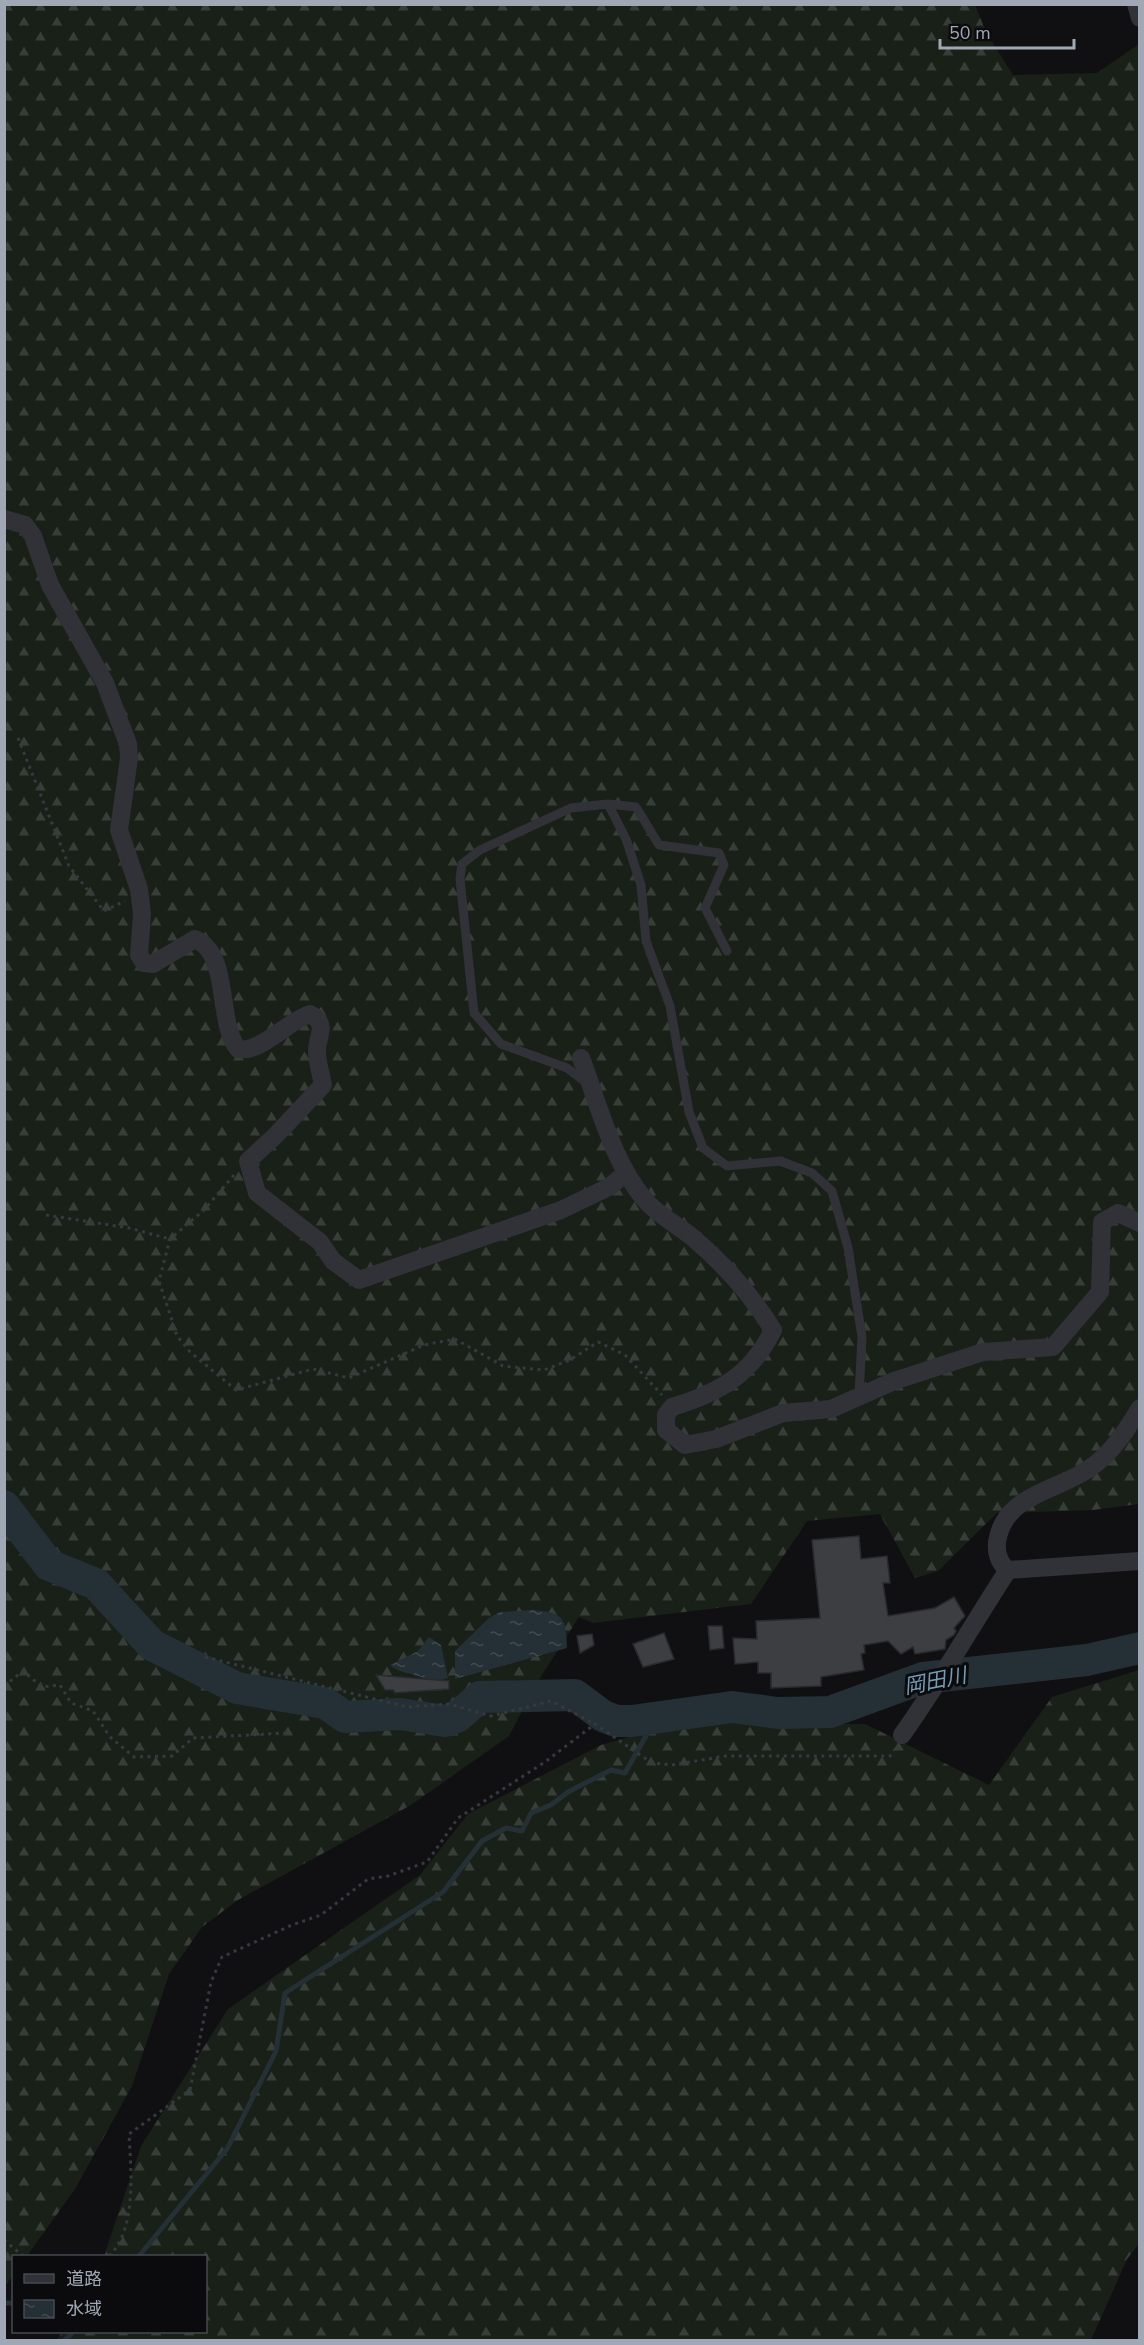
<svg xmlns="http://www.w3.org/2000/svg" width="1144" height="2345" font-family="'Nunito Sans','Noto Sans JP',sans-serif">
  <defs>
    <pattern id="forest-firs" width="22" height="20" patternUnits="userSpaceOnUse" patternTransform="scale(1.5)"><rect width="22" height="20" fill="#182018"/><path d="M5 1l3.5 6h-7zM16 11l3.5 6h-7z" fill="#363e37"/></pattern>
    <pattern id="water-ripples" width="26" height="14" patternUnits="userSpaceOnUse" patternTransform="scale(1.5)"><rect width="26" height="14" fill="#253036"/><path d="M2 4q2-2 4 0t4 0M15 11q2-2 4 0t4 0" fill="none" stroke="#414b51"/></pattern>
  </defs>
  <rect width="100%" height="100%" fill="#101012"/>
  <!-- forest -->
  <path fill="url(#forest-firs)" d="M5 5H975L986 32 1013 75 1097 73 1139 44V1504L1093 1510 997 1513 938 1571 915 1578 880 1514 807 1521 751 1604 593 1623 579 1617 535 1686 509 1736 411 1805 238 1900 202 1927 169 1974 132 2086 75 2189 27 2256H14L13 2276 5 2285Z
    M1139 1670V2244L1127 2259 1091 2340H57L62 2332H206V2256H104L141 2146 228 2009 420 1875 468 1814 601 1745 681 1722 865 1724 989 1785 1052 1697Z"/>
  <!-- water -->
  <path fill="url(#water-ripples)" d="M532 1610C564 1612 566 1618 567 1648L455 1679V1651L489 1618 500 1612Z
    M429 1637 441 1645 448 1678 432 1683C418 1672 401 1675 390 1665L418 1651Z"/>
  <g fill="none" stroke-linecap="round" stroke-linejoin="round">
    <!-- stream -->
    <path stroke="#253036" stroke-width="5" d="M139 2256 227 2149 276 2051 285 1993 443 1892 482 1841 506 1828 522 1831 531 1813 551 1805 568 1792 611 1770 625 1773 656 1718
      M4 2303H14
      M65 2340 73 2332"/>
    <!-- river -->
    <path stroke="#253036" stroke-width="32" d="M4 1506 49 1565 96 1584 152 1645 237 1688 325 1703 345 1717 400 1714 445 1721 457 1717 480 1697 575 1695 603 1716 616 1721H632L732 1707 778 1713 830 1712 923 1678 1087 1660 1140 1648"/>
  </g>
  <!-- building -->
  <path fill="#3c3e42" stroke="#2a2a2e" stroke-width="1.5" d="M859 1536 861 1559 887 1556 890 1583H883L888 1616 935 1608 954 1597 965 1616 954 1628 956 1631 954 1635 946 1640 945 1649 915 1654 913 1647 901 1654 888 1641 864 1645 865 1653 861 1654 864 1670 821 1677V1686L771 1688V1673H758V1662L735 1664 733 1638 757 1639 756 1621 820 1618 812 1540Z
    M708 1626H722L724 1648 710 1650Z
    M664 1633 674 1659 643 1667 633 1644Z
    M592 1634 594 1645 580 1653 577 1636Z
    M376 1675 449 1681V1689L395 1693 393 1690H385Z"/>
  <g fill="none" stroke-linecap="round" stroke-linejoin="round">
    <!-- path -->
    <path stroke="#36393e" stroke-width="3" stroke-dasharray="3 4.5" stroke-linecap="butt" d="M18 738 69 866 104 911 125 901
      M234 1175 204 1210 170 1239 159 1281 177 1336 190 1352 236 1390 313 1369 349 1378 424 1345 455 1339 503 1366 544 1370 570 1360 598 1342 625 1355 662 1395
      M46 1215 129 1228 170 1239
      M205 1657 407 1707 449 1704 491 1716 551 1701 595 1724
      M4 1686 23 1671 42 1687 60 1685 71 1703 93 1711 110 1737 134 1757 172 1756 193 1738 287 1733
      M4 2240 23 2256
      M109 2256C137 2229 131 2170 129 2134L190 2090 211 1982 222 1957 292 1925 321 1915 368 1879 388 1876 427 1862 458 1818 545 1762 595 1724 652 1763 672 1765 726 1756H890L894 1750"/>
    <!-- lane -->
    <path stroke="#313237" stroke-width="9" d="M727 951 705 908 724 865 719 853 659 845 636 807 608 804 626 839 641 885 646 941 670 1006 689 1112 703 1148 727 1166 780 1161 812 1173 832 1191 848 1248 862 1337 859 1396
      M588 1084 567 1068 501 1044 474 1013 460 879 462 864 480 850 571 808 608 804"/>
    <!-- street -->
    <path stroke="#313237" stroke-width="18" d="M1136 4 1140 18
      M4 519 25 525 33 536 50 585 105 683 128 744 129 758 119 830 139 889 142 914 139 955 144 963 153 964 195 939C231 954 216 1021 238 1049 259 1054 288 1021 310 1014 329 1024 317 1036 317 1051 317 1062 321 1074 323 1085L276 1135 248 1161 257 1193 320 1242 333 1261 359 1280 561 1210 609 1187 625 1174
      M581 1058C599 1105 612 1161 645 1200 659 1216 676 1224 692 1237 724 1264 751 1294 773 1330 751 1375 719 1393 672 1407L666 1415V1430L685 1445 716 1439 783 1413 831 1409 894 1381 983 1352 1053 1347 1100 1292 1102 1222 1118 1213 1140 1223
      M1008 1570C999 1563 996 1553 997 1542 1004 1494 1058 1491 1090 1468 1112 1453 1126 1431 1140 1408
      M902 1735C940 1682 972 1625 1008 1570L1140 1561"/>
  </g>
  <g text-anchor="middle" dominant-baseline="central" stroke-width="6" stroke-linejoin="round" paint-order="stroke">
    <!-- water labels -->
    <g font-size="21" font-style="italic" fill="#729bb4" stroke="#0b0b0d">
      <text transform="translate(935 1681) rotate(-11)">岡田川</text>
    </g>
  </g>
  <!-- border -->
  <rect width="1144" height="2345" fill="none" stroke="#9fa8b4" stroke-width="12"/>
  <!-- legend -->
  <rect x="12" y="2255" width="195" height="78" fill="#0b0b0d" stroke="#464a50" stroke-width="1.5"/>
  <rect x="24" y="2274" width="30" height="9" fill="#313237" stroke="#464a50" stroke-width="1.5"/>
  <text x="66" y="2285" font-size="18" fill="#9fa8b4">道路</text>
  <rect x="24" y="2300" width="30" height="18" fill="url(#water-ripples)" stroke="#464a50" stroke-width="1.5"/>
  <text x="66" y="2315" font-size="18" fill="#9fa8b4">水域</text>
  <!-- scale -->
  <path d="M940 39v9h134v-9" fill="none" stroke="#9fa8b4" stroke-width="3"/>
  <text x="949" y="39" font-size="18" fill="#9fa8b4" stroke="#0b0b0d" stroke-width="4.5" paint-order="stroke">50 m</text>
</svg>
